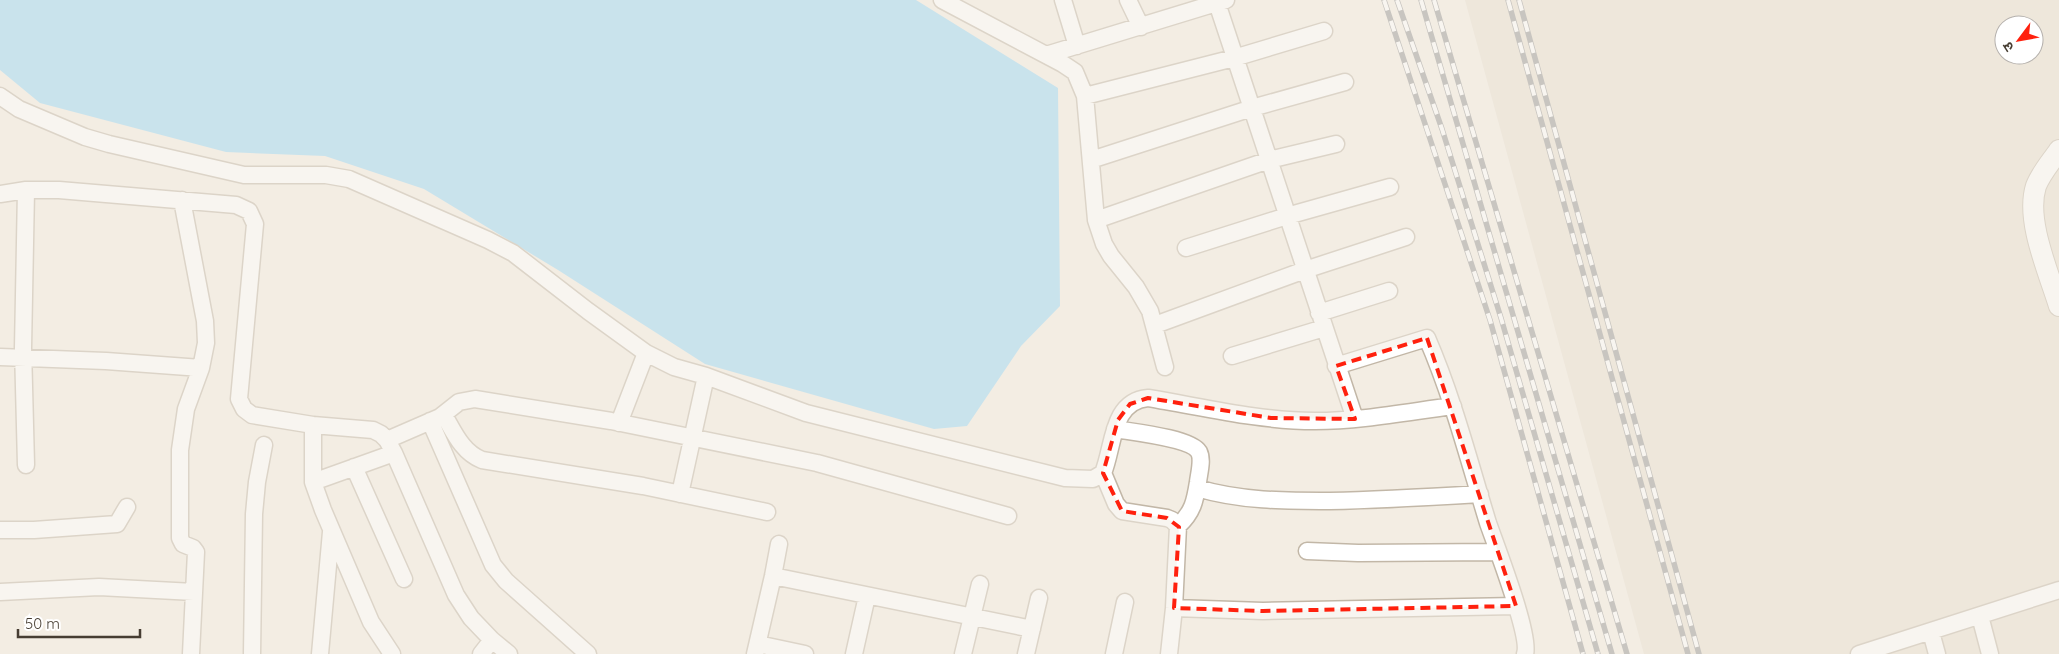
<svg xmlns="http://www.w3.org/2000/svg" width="2059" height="654" font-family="Quicksand,'Noto Sans Devanagari',sans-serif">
  <rect width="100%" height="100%" fill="#f3ede3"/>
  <!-- residential -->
  <path fill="#e8dfd0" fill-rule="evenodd" d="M1465 0H2059V654H1644ZM2004 25H2034V55H2004Z"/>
  <!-- water -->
  <path fill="#98d7f7" d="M0 0H916L1058 88 1060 306 1021 346 967 426 934 429 705 364 558 270 424 189 325 156 226 152 40 103 0 70Z"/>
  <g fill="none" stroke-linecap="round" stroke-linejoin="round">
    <!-- minor casing -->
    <g stroke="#c2b7a7" stroke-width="19">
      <path id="minor" d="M942 0 1063 64 1075 72 1085 96 1096 220 1104 244 1111 256 1136 287 1150 311 1165 367
        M1063 0 1077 46
        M1128 0 1141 27
        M1217 3 1355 419
        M1046 55 1226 0
        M0 96 19 109 85 137 109 144 244 175H326L349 179 488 240 513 253 588 311 646 353 674 367 706 376 806 413 1065 478 1093 479 1103 473C1114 447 1111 401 1148 398 1203 407 1259 421 1315 421 1361 421 1407 412 1453 406
        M1085 96 1234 58 1324 31
        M1091 160 1252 108 1345 82
        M0 194 26 190H59L236 205 249 211 255 224 239 399 244 409 252 415 313 425 373 430 381 434 387 440 394 453 456 595 471 618 492 640 509 654
        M182 200 205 321 206 343 201 368 186 409 180 450V538L183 544 193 548 196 552 191 654
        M1096 220 1269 160 1336 144
        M1186 248 1287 216 1390 187
        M1319 313 1389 291
        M1155 325 1305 270 1406 237
        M1232 356 1324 328
        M0 357 106 361 201 368
        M1336 366 1427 338C1453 398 1469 461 1488 523 1496 546 1531 636 1525 654
        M444 415C454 432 462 452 482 460L643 486 767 512
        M430 421 493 565 506 581 588 654
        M619 423 646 353
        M313 425V482L323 510 371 622 392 654
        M1115 429C1132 432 1191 438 1199 452 1203 460 1199 473 1198 482 1195 501 1193 512 1178 526
        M387 440 440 417 459 402 475 399 611 421 817 463 1008 516
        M26 465 23 348 26 190
        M354 467 404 579
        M1103 473 1116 504 1122 511 1167 518 1172 520 1178 526 1174 608 1169 654
        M313 482 394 453
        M1197 488C1240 501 1285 501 1330 501 1380 500 1430 497 1480 494
        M680 494 706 376
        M0 530H34L117 524 127 507
        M1307 551 1358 553 1498 552
        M773 576 1032 629
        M0 592 99 587 194 592
        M1174 608 1263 611 1516 606
        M1980 616 1990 654
        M1931 632 1937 654
        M758 644 805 654
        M252 654 254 514 257 482 264 445
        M320 654 331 532
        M481 654 492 640
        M755 654 773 576 779 544
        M854 654 867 596
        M963 654 980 584
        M1026 654 1039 598
        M1114 654 1125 602
        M1859 654 2059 590"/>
    </g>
    <!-- tertiary casing -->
    <g stroke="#c2b7a7" stroke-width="22">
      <path id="tertiary" d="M2059 150C2051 162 2041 173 2036 186 2025 220 2049 273 2059 306"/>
    </g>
    <!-- minor -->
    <use href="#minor" stroke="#fff" stroke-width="16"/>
    <!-- tertiary -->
    <use href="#tertiary" stroke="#fff" stroke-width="20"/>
    <!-- rail casing -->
    <g stroke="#949494" stroke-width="5.5">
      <path id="rail" d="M1384 0 1490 320 1583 654
        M1397 0 1442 129 1501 318 1598 654
        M1421 0 1612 654
        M1434 0 1627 654
        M1508 0 1688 654
        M1519 0 1699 654"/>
    </g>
    <!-- rail -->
    <use href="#rail" stroke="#fff" stroke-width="4" stroke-dasharray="11" stroke-linecap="butt"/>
  </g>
  <!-- marked area -->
  <path d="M0 0H2059V654H0ZM1427 338 1516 606 1263 611 1174 608 1179 527 1167 518 1122 511 1103 473 1118 420 1130 404 1148 398 1271 418 1355 419 1336 366Z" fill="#f3ede3" fill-opacity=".55" fill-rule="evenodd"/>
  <path fill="none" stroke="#ff210e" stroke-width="4" stroke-dasharray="10 6" stroke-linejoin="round" d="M1427 338 1516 606 1263 611 1174 608 1179 527 1167 518 1122 511 1103 473 1118 420 1130 404 1148 398 1271 418 1355 419 1336 366Z"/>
  <!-- north arrow -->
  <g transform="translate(2019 40) rotate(238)"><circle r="24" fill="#ffffff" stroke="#b5b1ad"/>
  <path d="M0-4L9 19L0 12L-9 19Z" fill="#ff210e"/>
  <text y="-8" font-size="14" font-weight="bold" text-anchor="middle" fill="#463d32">उ</text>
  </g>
  <!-- scale -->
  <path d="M18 629v8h122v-8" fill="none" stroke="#463d32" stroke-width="2.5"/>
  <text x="25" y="629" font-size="15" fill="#463d32" stroke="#ffffff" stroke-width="4" paint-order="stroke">50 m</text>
</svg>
